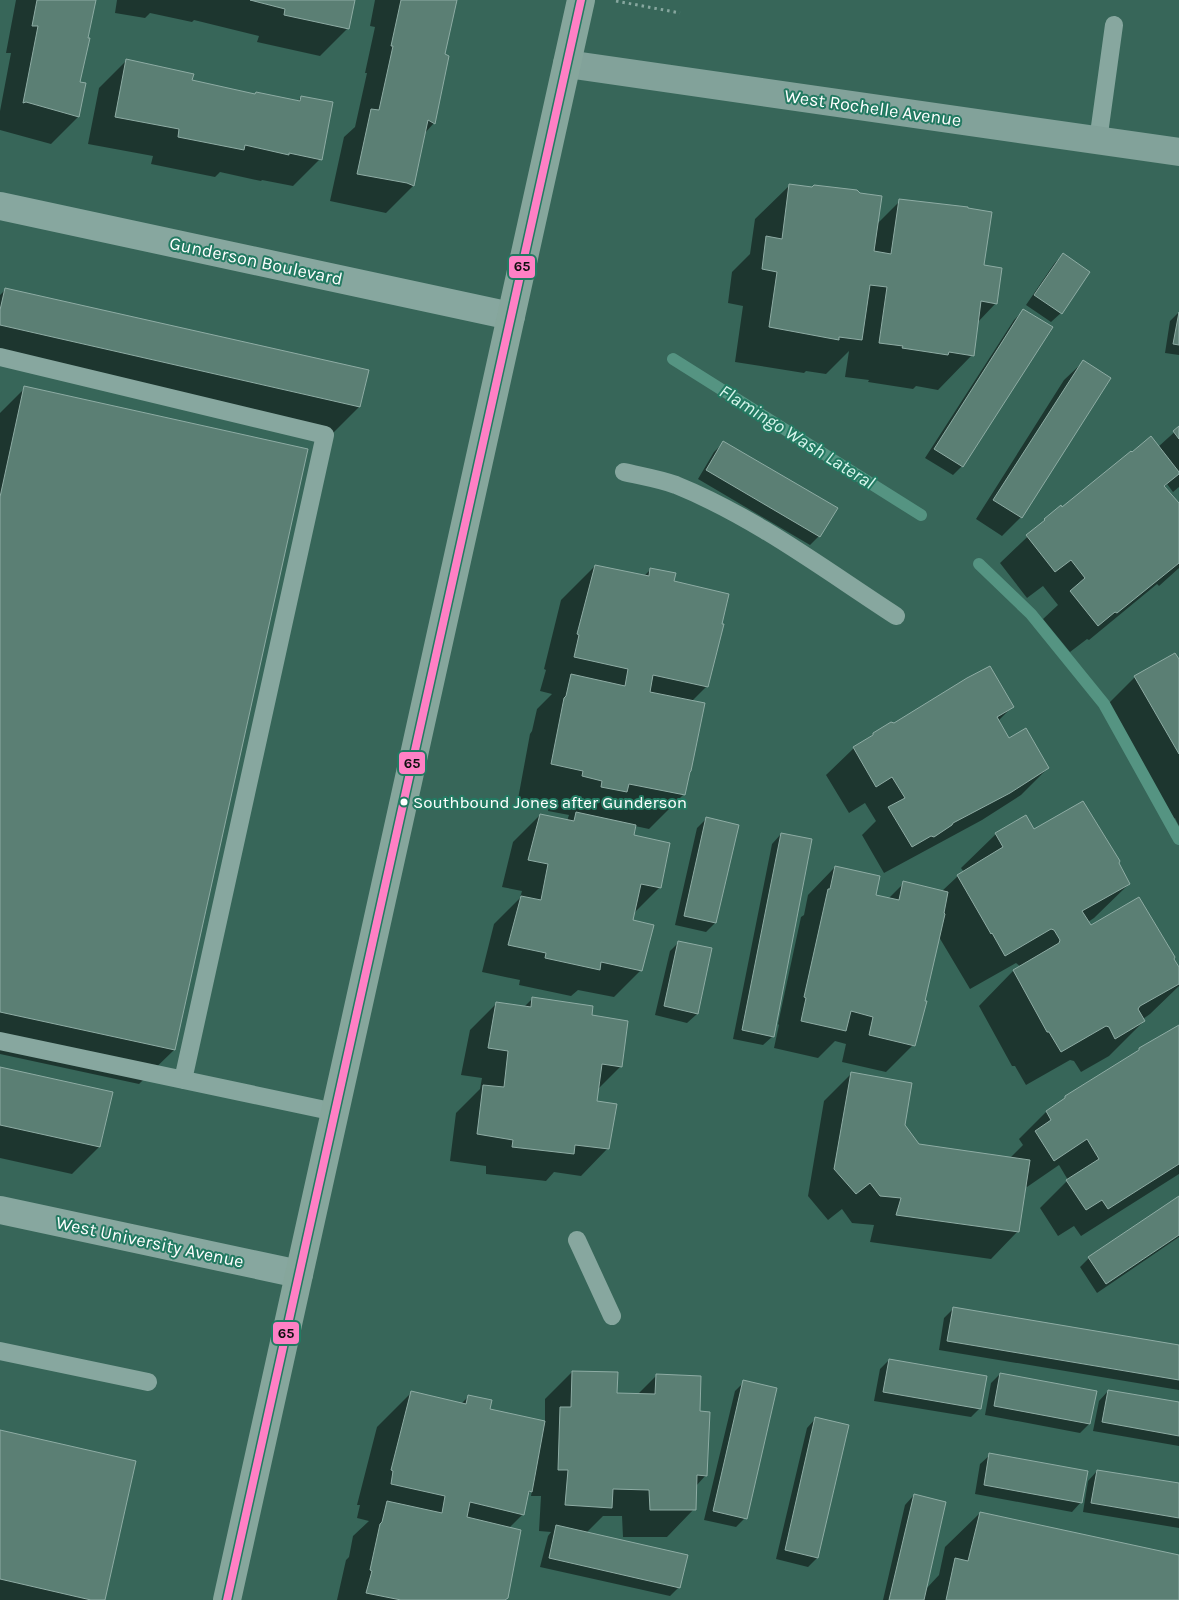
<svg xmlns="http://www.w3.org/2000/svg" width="1179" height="1600" font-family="Karla,sans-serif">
  <rect width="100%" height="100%" fill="#376659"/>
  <!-- shadow -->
  <path fill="#0007" d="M16 0H95L79 83 78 117 51 144 0 130V111L11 53H6Z
    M117 0H354L348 28 320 56 257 42 259 36 194 20 192 22 150 13 145 18 115 13Z
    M375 0H455L444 54 434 123 424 134 413 186 386 213 330 201 344 137 355 127 367 73H365L375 27 370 26Z
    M126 61 190 81 254 95 297 102 301 97 320 159 293 186 262 180 261 181 220 172 215 177 151 164 153 156 88 144 99 88Z
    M790 185 877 224 900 201 982 266 996 303 977 323 972 355 938 390 916 386 913 389 868 382 869 380 845 377 849 351 826 374 806 371 804 373 735 362 743 306 728 303 732 272 750 254 755 219Z
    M1063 254 1089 272 1061 313 1051 322 1026 305 1054 264Z
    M5 290 359 407 332 434 0 358V295Z
    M1024 310 962 466 953 475 925 458 1014 320Z
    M1179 312V355L1165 353 1170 321Z
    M1083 362 1109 378 1021 517 1002 536 976 519 1064 380Z
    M25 388 306 450 174 1050 139 1084 0 1054V413Z
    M1179 428V487L1173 492 1167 484 1164 487 1179 505V568L1159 586 1157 584 1089 640 1087 639 1070 652 1043 619 1058 605 1043 586 1027 598 1000 563 1045 520 1158 447Z
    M724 442 819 536 810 545 698 479 714 452Z
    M595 566 644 576 651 569 672 582 707 686 691 702 688 773 683 795 649 829 635 826 633 836 660 887 633 914 631 921 641 970 614 997 578 990 571 996 519 985 520 980 482 972 494 924 520 898 522 891 502 887 513 842 540 815 567 821 569 815 548 811 549 805 518 799 530 734 532 731 537 709 552 694 540 691 546 670 544 669 561 600Z
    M1179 659V826L1175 818 1173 819 1108 704 1135 677Z
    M1012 707 998 721 1009 739 1048 768 1021 795 982 820 884 873 862 835 876 821 865 803 849 813 826 775 854 748 867 740 873 734Z
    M706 819 715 923 706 932 675 925 697 828Z
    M1034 831 1117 863 1129 884 1094 918 1088 922 1090 926 1173 959 1179 970V986L1150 1014 1143 1019 1144 1021 1109 1056 1081 1072 1074 1061 1070 1060 1026 1085 1015 1066H1012L979 1006 1013 971 1021 967 1016 963 970 989 939 937 913 1045 886 1072 842 1062 846 1044 835 1041 818 1058 774 1048 779 1025 778 1024 801 917 804 915 808 895 835 867 875 896 888 899 904 883 942 891 958 876 964 872 961 868 996 834Z
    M781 834 773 1036 763 1045 733 1039 772 844Z
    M679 942 697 1014 687 1023 655 1015 670 951Z
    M533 998 591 1016 621 1066 597 1090 595 1102 608 1148 581 1176 554 1172 546 1181 486 1174V1166L450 1161 456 1113 480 1089 482 1078 461 1075 470 1030 497 1003 524 1007Z
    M1179 1027V1174L1081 1236 1074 1226 1058 1236 1040 1208 1068 1180 1059 1165 1027 1187 1025 1185 1018 1231 991 1259 870 1242 874 1225 852 1223 842 1209 828 1220 808 1196 824 1101 851 1074 904 1126 918 1145 1010 1158 1023 1145 1019 1139 1046 1112 1083 1085 1135 1054 1139 1049Z
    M0 1068 111 1093 99 1147 72 1174 0 1158Z
    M1179 1197V1237L1097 1293 1080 1267 1089 1258Z
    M953 1309 1179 1347V1390L939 1350 944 1318Z
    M889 1360 980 1408 971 1417 874 1401 880 1369Z
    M572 1372 615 1394 637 1395 657 1375 698 1412 706 1475 696 1486 694 1509 667 1537H623L622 1516H603L586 1533 679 1587 670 1596 540 1567 548 1536 551 1532 539 1531 541 1496H531L532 1490 528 1494 523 1514 509 1528 504 1600H337L346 1560 349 1557 353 1536 369 1521 357 1518 360 1505H357L377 1427 412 1392 461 1404 468 1397 489 1410 545 1422V1399Z
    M1000 1374 1089 1424 1080 1433 985 1415 991 1383Z
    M744 1382 745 1518 736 1527 704 1520 735 1391Z
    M1108 1391 1179 1403V1446L1093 1431 1099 1401Z
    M816 1418 817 1558 808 1567 776 1559 807 1428Z
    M0 1431 104 1600H0Z
    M990 1455 1081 1502 1072 1512 975 1494 980 1464Z
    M1097 1471 1179 1485V1528L1083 1512 1088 1481Z
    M914 1495 925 1590 939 1575 945 1547 980 1513 1179 1557V1600H883L905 1505Z"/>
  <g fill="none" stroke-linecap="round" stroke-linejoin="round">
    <!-- stream -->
    <path stroke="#559482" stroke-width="12" d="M673 359 921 515
      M979 564 1031 614 1104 704 1179 839"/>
  </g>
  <!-- building -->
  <path fill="#5b7f74" stroke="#8eaca4" d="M37 0H96L88 38H90L80 82 86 83 79 117 26 102 23 103 38 26H32Z
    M250 0H355L349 29 284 15 285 9Z
    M401 0H457L445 54 449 56 435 124 428 120 414 186 407 183 357 174 371 109 379 110 393 46H391Z
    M126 59 194 74 192 80 255 94 256 92 300 101 301 96 333 102 322 160 289 153V155L245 145 244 150 178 137 179 129 115 117Z
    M789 184 812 187 814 185 857 190 860 193 882 196 874 251 891 254 899 199 968 207V208L992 212 984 265 1002 268 997 304 981 301 974 356 949 352 948 355 902 348 903 346 879 343 887 287 870 285 862 340 839 337V340L769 327 777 272 762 269 766 236 782 239Z
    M1063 253 1090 272 1062 314 1034 295Z
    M5 288 369 370 360 407 0 325V310Z
    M1023 309 1053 327 963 467 934 449Z
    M1179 312V345L1173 344Z
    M1083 360 1111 378 1022 518 993 500Z
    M24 386 308 449 175 1050 0 1012V497Z
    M1179 426V439L1173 431Z
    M1151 436 1179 472V474L1164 486 1179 503V563L1117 613 1115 612 1098 626 1070 591 1085 578 1071 560 1055 572 1026 535 1045 520 1044 519 1061 505 1062 507 1131 451 1132 452Z
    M723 441 838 508 820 537 706 470Z
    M595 565 649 576 650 568 676 573 674 581 729 594 722 624H724L708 687 653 675 650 692 705 703 691 771 690 772 685 795 629 784 627 792 601 787 602 781 582 776 583 771 551 764 564 698 566 696 571 674 625 686 628 669 574 657 579 635 577 634Z
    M1175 653 1179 659V754L1134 676Z
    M990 666 1014 707 997 717 1009 738 1026 728 1049 768 1010 793 953 823 952 825 934 837 931 836 912 847 888 807 905 798 892 777 876 787 853 747 873 735V733L891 722 894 723 967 678Z
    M1083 801 1120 861 1119 863 1130 884 1082 911 1091 925 1139 897 1175 957 1174 959 1179 967V984L1140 1006 1138 1009 1145 1021 1115 1039 1109 1027 1106 1026 1061 1052 1049 1032H1047L1013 970 1059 943 1060 940 1054 930 1051 929 1005 956 992 933 991 934 957 875 1003 847 995 833 1026 815 1034 829Z
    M576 812 636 825 634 835 670 843 661 888 641 884 633 920 654 925 642 971 601 962 600 970 545 958 546 953 508 945 521 896 541 900 548 864 528 860 540 814 574 821Z
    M706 817 739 825 716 923 684 916Z
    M781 833 812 839 774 1037 742 1030Z
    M835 866 880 876 876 895 899 900 903 881 948 892 944 913 945 914 925 1001H927L915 1046 869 1035 873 1017 851 1011 846 1031 801 1021 806 998 804 997 828 889H830Z
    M678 941 712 948 698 1014 664 1006Z
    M532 997 593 1006 592 1015 628 1021 622 1067 602 1064 597 1101 617 1104 609 1149 575 1145 574 1154 512 1147 513 1140 477 1134 483 1085 504 1087 508 1051 488 1048 496 1002 531 1007Z
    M1179 1025V1164L1108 1209 1102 1200 1086 1210 1066 1180 1099 1159 1087 1139 1054 1161 1035 1131 1051 1120 1046 1111 1065 1098V1096L1139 1050V1048Z
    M0 1067 113 1092 100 1147 0 1125Z
    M851 1072 912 1083 905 1125 919 1144 1030 1160 1019 1232 896 1215 901 1198 880 1196 870 1183 856 1194 834 1169Z
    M1179 1196V1235L1106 1284 1088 1257Z
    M953 1307 1179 1345V1380L947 1341Z
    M889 1359 987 1376 981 1409 883 1392Z
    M572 1371 618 1372 617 1393 655 1394 656 1374 701 1376 700 1411 710 1412 707 1476 697 1475 696 1510H650L649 1490 613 1489 612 1508 565 1505 568 1470H558L560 1407H571Z
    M1000 1373 1097 1391 1090 1424 994 1406Z
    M743 1380 777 1388 747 1519 713 1511Z
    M1108 1390 1179 1402V1436L1102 1422Z
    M411 1391 466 1404 468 1395 492 1400 490 1409 545 1421 532 1492 529 1491 524 1515 470 1502 467 1517 521 1530 508 1598 505 1600H401L366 1593 372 1571 370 1570 380 1524 382 1522 387 1501 442 1513 445 1496 391 1484 393 1471 391 1470Z
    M815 1417 849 1425 818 1558 785 1550Z
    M0 1430 136 1461 105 1600H91L0 1579Z
    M989 1453 1088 1471 1082 1503 984 1485Z
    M1097 1470 1179 1483V1518L1091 1503Z
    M914 1494 946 1502 924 1600H889Z
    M980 1512 1179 1555V1600H946L955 1558 968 1561Z
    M556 1525 688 1555 680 1588 549 1558Z"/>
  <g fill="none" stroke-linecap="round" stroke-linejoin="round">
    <!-- path -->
    <path stroke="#87a79f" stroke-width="3" stroke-dasharray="2.5 4" stroke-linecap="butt" d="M616 1 680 13"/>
    <!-- lane -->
    <path stroke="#87a79f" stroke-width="18" d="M1098 141 1114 25
      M0 357 325 435 183 1080
      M624 472C641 476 660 479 676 485 755 517 825 570 896 616
      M0 1041 335 1112
      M577 1240 612 1316
      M0 1351 148 1382"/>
    <!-- street -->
    <path stroke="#87a79f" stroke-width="28" d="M0 206 511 316
      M0 1210 299 1274"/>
    <!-- secondary -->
    <path stroke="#82a29a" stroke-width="28" d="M567 64 1179 152"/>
    <!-- primary -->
    <path stroke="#86a69c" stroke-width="28" d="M227 1600 581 0"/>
    <!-- bus-1 casing -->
    <g stroke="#237a62" stroke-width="11">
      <path id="bus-1" d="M227 1600 581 0"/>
    </g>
    <!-- bus-1 -->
    <use href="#bus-1" stroke="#ff80c5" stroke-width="8"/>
  </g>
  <!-- markers -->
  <circle fill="#fff" stroke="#237a62" stroke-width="2" cx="404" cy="802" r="4.5"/>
  <g text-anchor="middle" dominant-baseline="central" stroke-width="4" stroke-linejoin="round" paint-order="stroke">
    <!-- bus labels -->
    <g font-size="17" fill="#fff" stroke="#237a62" text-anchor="start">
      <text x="413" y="802">Southbound Jones after Gunderson</text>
    </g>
    <!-- street labels -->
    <g font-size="18" fill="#fff" stroke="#237a62">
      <text transform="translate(873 108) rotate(8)">West Rochelle Avenue</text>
      <text transform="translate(256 261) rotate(12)">Gunderson Boulevard</text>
      <text transform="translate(150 1242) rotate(12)">West University Avenue</text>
    </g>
    <!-- water labels -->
    <g font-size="19" font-style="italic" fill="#d8f6ed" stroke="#237a62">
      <text transform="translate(797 437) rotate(32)">Flamingo Wash Lateral</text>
    </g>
  </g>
  <g stroke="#237a62" stroke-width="2">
    <rect x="508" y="255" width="28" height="24" rx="5" fill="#ff80c5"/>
    <rect x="398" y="751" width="28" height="24" rx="5" fill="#ff80c5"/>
    <rect x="272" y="1321" width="28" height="24" rx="5" fill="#ff80c5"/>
  </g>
  <g font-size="14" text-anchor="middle" font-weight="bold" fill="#111">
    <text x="522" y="271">65</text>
    <text x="412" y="768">65</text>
    <text x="286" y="1338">65</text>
  </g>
</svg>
